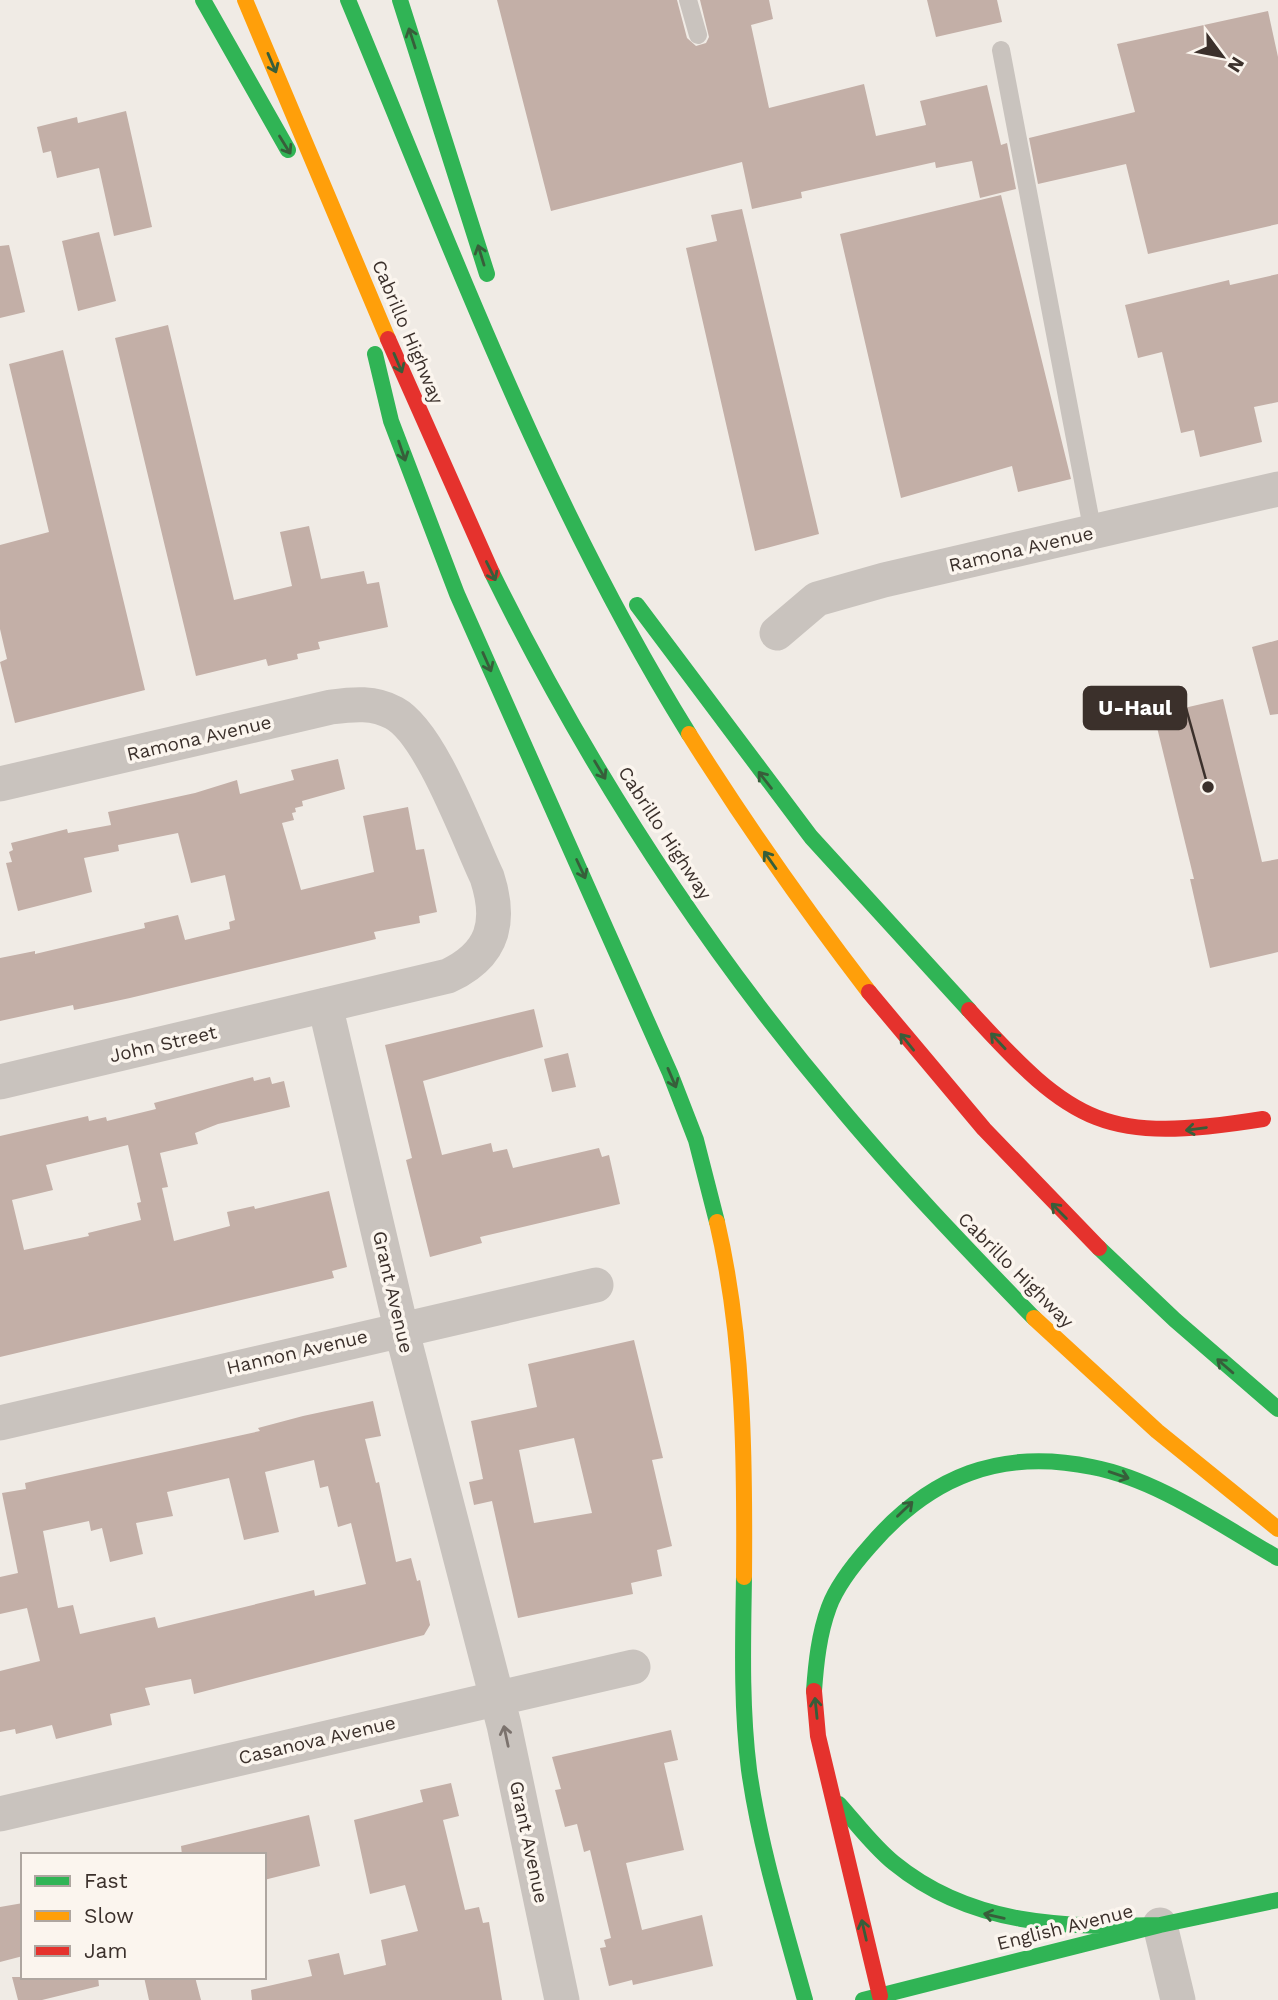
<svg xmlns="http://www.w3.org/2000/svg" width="1278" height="2000" font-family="'Work Sans',sans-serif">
  <rect width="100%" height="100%" fill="#f0ebe5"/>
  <!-- building -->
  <path fill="#c3afa7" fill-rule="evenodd" d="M497 0H677L687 38 696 46 706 43 709 37 700 0H769L773 19 751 25 769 108 864 84 876 136 926 125 920 101 987 85 1001 145 1007 143 1016 189 980 198 972 161 936 168 935 162 801 192 802 198 752 209 742 162 551 211Z
    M927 0H997L1002 22 936 37Z
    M1268 11 1278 57V224L1148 254 1126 164 1038 184 1029 138 1135 112 1117 44Z
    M126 111 152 227 114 236 99 168 57 178 51 151 43 153 37 127 77 117 78 123Z
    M1001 195 1071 479 1018 492 1012 466 901 498 840 234Z
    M742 209 819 534 755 551 686 248 717 241 711 215Z
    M99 232 116 301 78 311 62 241Z
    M9 245 25 312 0 318V246Z
    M1278 274V402L1254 407 1262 442 1200 457 1194 430 1181 433 1162 352 1138 358 1125 305 1229 280 1230 285Z
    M168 325 234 600 292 586 280 532 309 526 321 579 364 571 367 584 379 582 388 627 318 642 320 649 297 654 298 659 268 666 266 659 196 676 115 338Z
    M63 350 145 690 15 723 0 662 7 659 0 629V545L49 532 9 364Z
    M1278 640V714L1270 715 1252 647Z
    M1223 699 1262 862 1278 859V952L1210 968 1190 879H1194L1154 715Z
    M338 759 345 789 302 801 303 806 295 808 296 812 292 813 294 820 282 823 301 890 374 872 363 816 408 807 416 850 424 849 437 912 419 916 420 923 374 932 376 939 130 998 74 1010 73 1005 0 1021V958L35 951V954L145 928 144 923 178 915 185 940 230 929 229 922 235 920 225 875 191 883 178 833 118 845 119 851 84 858 92 892 18 911 6 863 12 862 9 852 13 850 11 843 67 829 68 833 111 825 108 812 195 793 237 780 240 794 294 780 291 770Z
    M534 1009 543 1047 423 1081 442 1155 491 1143 493 1152 507 1149 513 1168 599 1148 602 1157 609 1155 620 1204 480 1237 482 1243 430 1257 406 1160 412 1158 385 1045Z
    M568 1053 576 1087 552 1092 544 1059Z
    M253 1077 254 1081 270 1077 272 1084 284 1081 290 1107 218 1124 195 1133 198 1144 160 1153 168 1187 162 1188 174 1241 230 1226 227 1212 254 1206 255 1209 329 1191 347 1267 332 1271 334 1278 0 1357V1136L88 1116 89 1121 106 1117 107 1121 156 1109 154 1103ZM128 1145 141 1202 137 1203 141 1220 88 1233 89 1236 24 1250 12 1200 53 1190 46 1165Z
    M634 1340 663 1458 652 1460 672 1546 657 1550 662 1576 631 1583 633 1594 518 1618 492 1501 474 1505 469 1482 483 1479 471 1421 537 1407 528 1364ZM574 1438 592 1513 534 1523 519 1450Z
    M373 1401 381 1436 365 1439 376 1483 379 1482 396 1562 411 1558 417 1581 420 1580 430 1625 424 1635 194 1694 191 1679 145 1688 150 1705 110 1714 112 1725 56 1739 52 1725 16 1734 15 1729 0 1732V1671L40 1661 27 1608 0 1614V1577L18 1573 2 1493 26 1489 25 1483 42 1479 260 1431 258 1428 303 1416ZM314 1460 320 1488 328 1486 338 1527 351 1523 366 1584 315 1596 314 1590 158 1628 155 1617 80 1634 73 1605 58 1608 43 1531 89 1521 91 1531 102 1528 110 1562 143 1554 136 1523 173 1516 167 1492 229 1478 244 1540 279 1532 265 1472Z
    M671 1730 678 1760 664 1763 684 1850 626 1863 642 1930 702 1915 713 1966 633 1985 632 1980 609 1986 600 1948 606 1947 604 1940 611 1938 590 1850 584 1852 577 1824 565 1827 555 1790 561 1789 552 1757Z
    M451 1783 459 1816 443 1820 465 1910 479 1907 483 1923 489 1922 502 2000H252L251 1990 312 1976 308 1960 339 1953 344 1975 386 1965 381 1940 418 1931 405 1885 370 1894 354 1820 423 1802 420 1790Z
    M309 1815 320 1866 264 1880V1855H182L181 1846Z
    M23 1903V1956L0 1962V1907Z
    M12 1977H98L99 1986 42 2000H18Z
    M144 1977H195L201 2000H149Z"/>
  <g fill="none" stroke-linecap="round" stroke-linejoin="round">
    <!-- lane -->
    <path stroke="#c9c3be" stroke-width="18" d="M688 0 698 35
      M1001 50 1093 533"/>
    <!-- street -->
    <path stroke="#c9c3be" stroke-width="35" d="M777 633 817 599 884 580 1278 489
      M0 784 331 707C354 704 374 702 394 713 431 733 468 837 487 877 502 923 493 955 448 976L0 1082
      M325 1005 401 1328 504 1725 562 2000
      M0 1423 596 1285
      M0 1814 633 1667
      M1160 1925 1178 2000"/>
    <!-- fast -->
    <path stroke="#30b455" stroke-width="16" d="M203 0 288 150
      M348 0C452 249 546 504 689 734
      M400 0 487 274
      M375 354 391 421 457 594 670 1073 696 1140 717 1222
      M492 573C584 760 700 941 834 1100 897 1176 965 1247 1034 1318
      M637 605 811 837 969 1010
      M1099 1248 1175 1320 1278 1409
      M744 1577C743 1641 741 1706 749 1770 760 1848 784 1924 805 2000
      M814 1691C816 1663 819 1634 829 1607 837 1585 854 1564 870 1546 930 1476 1001 1448 1092 1467 1159 1480 1220 1525 1278 1558
      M839 1804C857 1824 873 1846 894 1863 971 1926 1065 1928 1160 1925
      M863 2000 1160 1925 1278 1900"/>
    <!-- slow -->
    <path stroke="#ff9f0a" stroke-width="16" d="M245 0 388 339
      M689 734C745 823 805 909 869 992
      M717 1222C744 1338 745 1458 744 1577
      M1034 1318 1157 1431 1278 1529"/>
    <!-- jam -->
    <path stroke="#e5322d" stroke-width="16" d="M388 339 492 573
      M869 992 984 1129 1099 1248
      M969 1010C1074 1126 1106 1144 1263 1119
      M814 1691 818 1736 880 1996"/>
  </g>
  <!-- one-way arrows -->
  <defs><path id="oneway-shaft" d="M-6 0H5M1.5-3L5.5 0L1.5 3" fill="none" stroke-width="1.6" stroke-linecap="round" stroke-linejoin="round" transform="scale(1.75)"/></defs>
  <g stroke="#375e3a">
    <use href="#oneway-shaft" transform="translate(412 38) rotate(-108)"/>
    <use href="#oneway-shaft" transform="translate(272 63) rotate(67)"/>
    <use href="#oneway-shaft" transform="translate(285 145) rotate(58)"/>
    <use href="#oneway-shaft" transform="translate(481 255) rotate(-107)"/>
    <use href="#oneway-shaft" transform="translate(398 363) rotate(67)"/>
    <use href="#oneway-shaft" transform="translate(402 451) rotate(71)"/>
    <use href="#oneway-shaft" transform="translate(491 571) rotate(64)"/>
    <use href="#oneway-shaft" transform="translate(487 662) rotate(66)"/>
    <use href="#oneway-shaft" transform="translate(600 770) rotate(59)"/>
    <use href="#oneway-shaft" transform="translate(765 780) rotate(-128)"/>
    <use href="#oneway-shaft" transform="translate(770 860) rotate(-125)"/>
    <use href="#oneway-shaft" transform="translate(581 869) rotate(65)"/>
    <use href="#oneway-shaft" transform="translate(998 1041) rotate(-133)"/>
    <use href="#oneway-shaft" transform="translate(907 1042) rotate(-129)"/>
    <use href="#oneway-shaft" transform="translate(672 1078) rotate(67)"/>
    <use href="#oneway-shaft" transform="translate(1196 1129) rotate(172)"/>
    <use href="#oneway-shaft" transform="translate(1059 1211) rotate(-135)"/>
    <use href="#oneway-shaft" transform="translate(1225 1366) rotate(-139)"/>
    <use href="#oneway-shaft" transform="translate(1119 1475) rotate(19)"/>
    <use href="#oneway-shaft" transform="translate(905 1509) rotate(-44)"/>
    <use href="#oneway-shaft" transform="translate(816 1708) rotate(-96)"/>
    <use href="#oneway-shaft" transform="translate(994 1916) rotate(-167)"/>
    <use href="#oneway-shaft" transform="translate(864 1930) rotate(-103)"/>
  </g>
  <use stroke="#7b726d" href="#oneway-shaft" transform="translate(506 1736) rotate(-102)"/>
  <g text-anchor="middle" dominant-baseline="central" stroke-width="7" stroke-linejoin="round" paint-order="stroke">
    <!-- street labels -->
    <g font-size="19" fill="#3b302b" stroke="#fbf5ee">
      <text transform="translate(408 332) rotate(67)">Cabrillo Highway</text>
      <text transform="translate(1021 549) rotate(-13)">Ramona Avenue</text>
      <text transform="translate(199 738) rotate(-13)">Ramona Avenue</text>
      <text transform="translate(665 833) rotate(57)">Cabrillo Highway</text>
      <text transform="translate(163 1044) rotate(-13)">John Street</text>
      <text transform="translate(1016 1270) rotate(45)">Cabrillo Highway</text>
      <text transform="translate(393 1292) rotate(77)">Grant Avenue</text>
      <text transform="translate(297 1352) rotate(-13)">Hannon Avenue</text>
      <text transform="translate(317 1740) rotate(-13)">Casanova Avenue</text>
      <text transform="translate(529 1842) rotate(78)">Grant Avenue</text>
      <text transform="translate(1065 1927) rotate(-14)">English Avenue</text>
    </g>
  </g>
  <!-- callouts -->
  <path fill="none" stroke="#3b302b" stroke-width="2.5" d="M1208 787L1186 708"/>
  <circle fill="#3b302b" stroke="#fbf5ee" stroke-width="2.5" cx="1208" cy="787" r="7"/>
  <rect fill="#3b302b" stroke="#3b302b" stroke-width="2.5" x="1084" y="687" width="102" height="42" rx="7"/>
  <g font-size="21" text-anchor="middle" font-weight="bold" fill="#fff">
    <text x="1135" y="715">U-Haul</text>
  </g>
  <!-- legend -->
  <rect x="21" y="1853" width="245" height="126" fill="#fbf5ee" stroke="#aea6a0" stroke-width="2"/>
  <rect x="35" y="1876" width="35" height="10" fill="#30b455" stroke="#aea6a0" stroke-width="2"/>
  <text x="84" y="1888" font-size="21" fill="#3b302b">Fast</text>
  <rect x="35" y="1911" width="35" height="10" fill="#ff9f0a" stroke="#aea6a0" stroke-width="2"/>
  <text x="84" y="1923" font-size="21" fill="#3b302b">Slow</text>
  <rect x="35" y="1946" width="35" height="10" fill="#e5322d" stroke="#aea6a0" stroke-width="2"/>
  <text x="84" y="1958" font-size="21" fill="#3b302b">Jam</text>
  <!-- north arrow -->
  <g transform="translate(1222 56) rotate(122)" stroke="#fbf5ee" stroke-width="5" paint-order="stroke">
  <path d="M0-5L12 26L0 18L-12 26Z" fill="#3b302b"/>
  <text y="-10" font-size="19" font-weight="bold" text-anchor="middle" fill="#3b302b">N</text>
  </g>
</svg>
